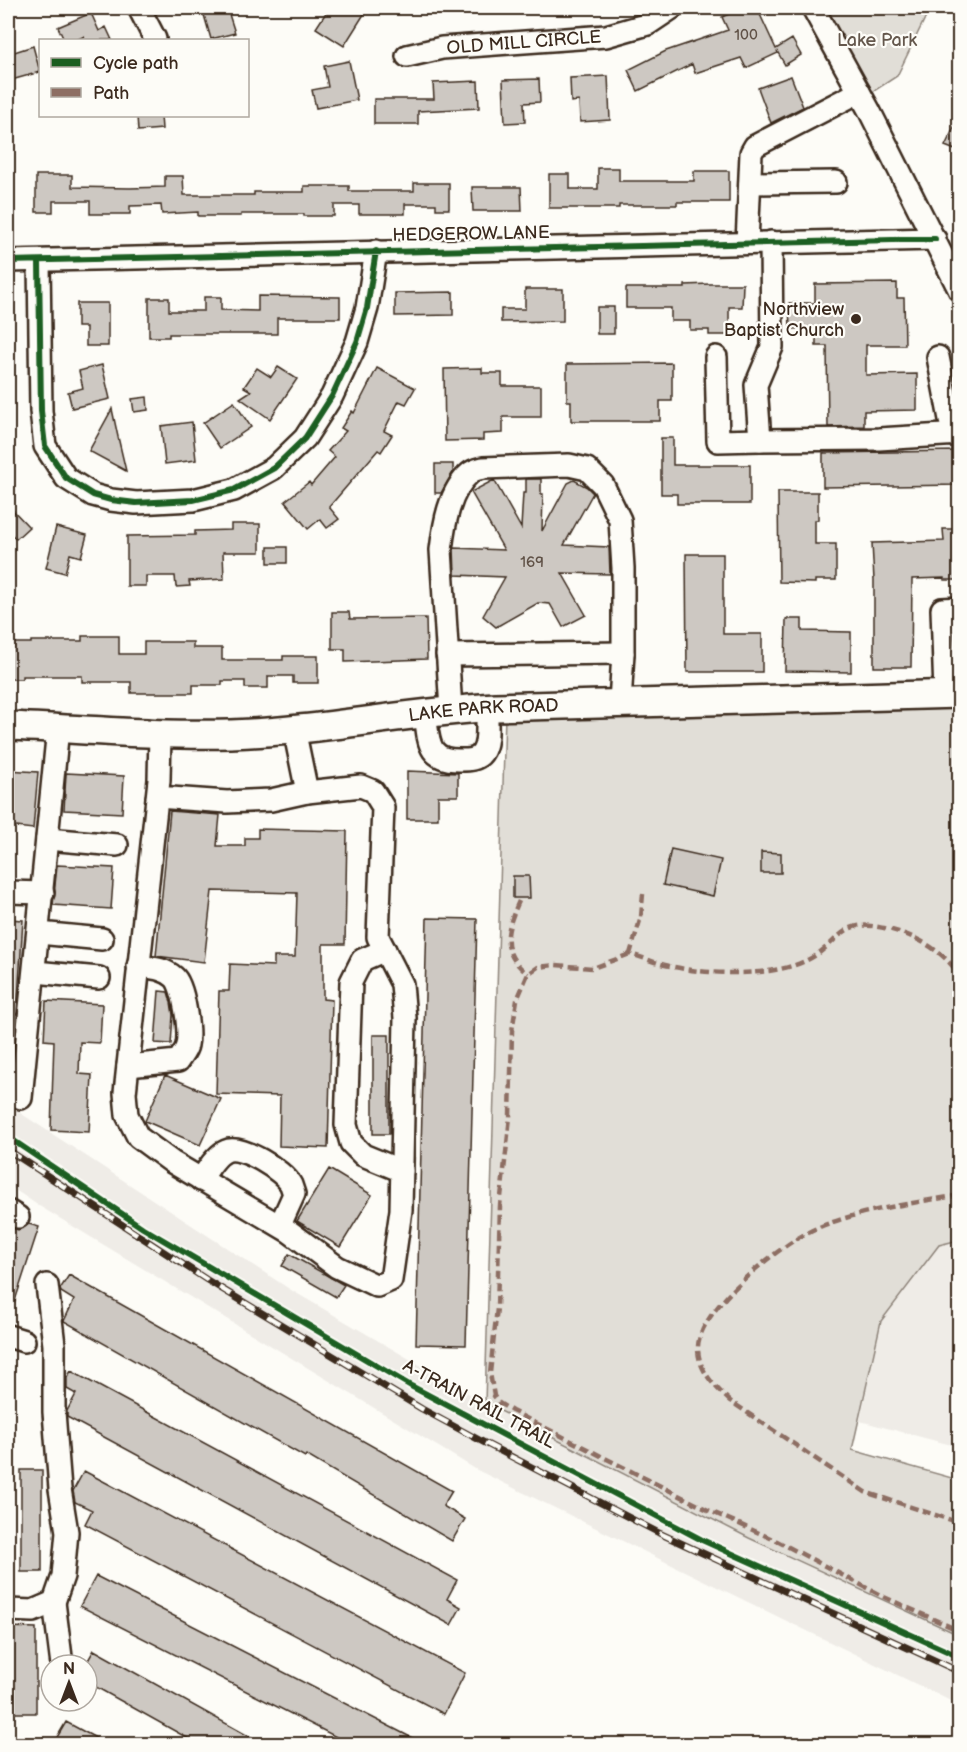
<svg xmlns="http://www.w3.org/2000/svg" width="967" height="1752" font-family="'Balsamiq Sans',sans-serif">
  <rect width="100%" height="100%" fill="#fdfcf7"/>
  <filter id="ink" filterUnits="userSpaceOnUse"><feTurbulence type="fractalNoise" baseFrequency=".0167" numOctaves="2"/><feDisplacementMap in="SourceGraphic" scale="12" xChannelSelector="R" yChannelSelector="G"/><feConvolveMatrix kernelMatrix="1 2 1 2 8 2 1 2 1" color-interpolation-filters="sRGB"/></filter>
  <g filter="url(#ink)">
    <!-- built -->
    <path fill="#efece7" d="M8 1105 291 1290 485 1403 749 1538 959 1635V1705L477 1470 36 1204 8 1185Z
      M959 1240V1447L860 1421 881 1321 939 1245Z"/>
    <!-- green -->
    <path fill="#e1ded7" stroke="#8e847a" stroke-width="1.5" d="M823 8H930L897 76 868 95Z
      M959 703V1240L939 1245 881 1321 852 1450 959 1480V1635L749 1538 485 1403 505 716Z"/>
    <!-- building -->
    <path fill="#cdc8c2" stroke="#3b2a1e" stroke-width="1.5" d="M202 8H227L235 33 211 39Z
      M329 8H360L366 11 344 46 316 28Z
      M742 8H757L776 49 792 39 801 55 785 65 777 51 778 53 746 68 741 58 695 73 692 64 638 91 628 70 666 51 728 30 722 17Z
      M91 13 99 31 106 27 112 40H77L85 36 76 40H64L58 27Z
      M33 46 40 72 8 81V54Z
      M349 61 357 100 316 108 312 90 328 87 324 66Z
      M608 76 610 120 580 122 579 101 571 102 570 78Z
      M791 76 803 107 771 123 758 88Z
      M539 79 540 102 524 103 525 122 505 123 503 80Z
      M478 81 479 108 418 111V124H374V99H434L433 83Z
      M960 115V152L945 146Z
      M137 116H161L162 129 138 131Z
      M598 168H619V181H694V171H729V202H677V205H619V208H549V174H570V189H598Z
      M36 175H72V187L130 188 165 187V176H183L184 195H254V192H304V186H349V191H414V183H449V209H436V204H405V214H359V205H334V216H304V214H241V216H198V212L162 214 161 205 130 206V214H90V201H53V212H36Z
      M472 187H521L522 211H473Z
      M897 283V298H904L905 345H866V375L917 374V410L864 411V426L828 427 827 346H816V328L790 329 789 303H815V284Z
      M710 284H743L742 307H729V335H709V330H690V321H671V308H626V288H685V285Z
      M525 289H563V321L501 322V309H525Z
      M453 292V315L395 316V293Z
      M258 296 340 297V318H277V334H169V337H149V298H169V311H204V297H221V310L258 311Z
      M77 303H108V346H86V327H77Z
      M597 307H614V334H597Z
      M672 363V401H660V421H571V401H567V364Z
      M102 365 110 399 72 408 68 392 83 388 79 371Z
      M278 367 297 379 270 419 240 398 251 391 244 387 257 368 271 377Z
      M377 368 415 388 406 404 399 401 384 431 392 435 381 452 378 450 329 507 339 519 327 528 320 519 308 529 285 501 309 482 311 485 335 457 328 451 346 431 341 428 352 411 354 413Z
      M482 368V373H502V386H541V417H503V433L483 434V440L445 441 444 369Z
      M147 397 148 410 134 412 132 399Z
      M234 402 251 427 220 448 203 423Z
      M112 409 118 437 126 471 89 451Z
      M192 422 196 460 165 464 161 426Z
      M661 438H673V465H750V504H677V494H661Z
      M960 451V485L823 487V453Z
      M435 464H453V472L441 493H435Z
      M526 479H541V494H543L542 531 568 483 574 480 587 487 593 493 564 545 609 547 610 574 562 573 586 615 563 627 550 604 538 603 496 627 483 616 505 577 455 575 454 548 504 550 471 492 494 480 521 528 523 493H526Z
      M778 492H818V520H815V544H836V580H815V583L779 582Z
      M8 505 29 527 16 539 8 531Z
      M231 524H260V552H223L224 579 189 581 190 586 176 587 175 576H146V586H127V536L195 535V531L231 530Z
      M56 527 87 535 81 557 70 554 65 573 46 568Z
      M943 529H960V580H944V578L912 579 911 667H874V580L872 543 944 541Z
      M268 547H287V563H268Z
      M686 554H723V634H762V672H687Z
      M332 612H349L350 619 426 618 427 659 345 662V649H332Z
      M786 619H802V631L851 632V672L785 671Z
      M82 636H119V654H144V642H193V648H222V660H283V656H318V683H293V676H268V688H245V681H222V685H193V693H131V682H82V676H22V679H8V643H31V641H82Z
      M8 770 38 772 33 829 8 826Z
      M407 771 458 773V796H438V819H407Z
      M66 773 124 776 122 813 64 810Z
      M170 811 220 815 217 846H245V838H258V829L347 831 345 944H323V999L332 1000 328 1148 279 1146 280 1096 216 1094 219 991H229L230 964 274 966V957H295L297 893 212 891 204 962 156 956Z
      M671 849 721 860 713 896 663 885Z
      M761 852 781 853V873H761Z
      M57 865 114 868 111 909 53 905Z
      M513 876H529L530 898H513Z
      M427 918 477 919 466 1345 416 1344Z
      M8 919 23 920 17 1014H8Z
      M159 991 168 992 171 1002 173 1015 171 1044 155 1043Z
      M46 1001 102 1004 100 1043 80 1042 79 1074 92 1075 89 1132 51 1130 54 1041 44 1040Z
      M373 1035H389V1134H373Z
      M165 1075 221 1099 200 1145 145 1121Z
      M329 1169 372 1195 340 1247 297 1221Z
      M29 1224 39 1227 10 1316H8V1226L18 1230Z
      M289 1254 344 1285 336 1297 282 1266Z
      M69 1275 452 1491 443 1506 465 1519 452 1541 306 1455 305 1457 64 1321 74 1300 61 1292 60 1289Z
      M71 1371 457 1580 447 1599 461 1607 451 1625 67 1417V1411L76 1394 67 1389V1378Z
      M21 1470H42V1572H21Z
      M84 1471 465 1673 444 1714 85 1524 92 1510 75 1502 73 1491Z
      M96 1576 424 1744H350L80 1606Z
      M8 1627 36 1628V1713H8Z
      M94 1650 263 1744H198L87 1682V1662Z
      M66 1722 107 1744H53Z"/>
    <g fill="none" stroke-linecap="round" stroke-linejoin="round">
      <!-- minor casing -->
      <g stroke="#3b2a1e" stroke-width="26">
        <g id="minor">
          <path d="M139 8 155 39"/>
          <path d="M813 8 869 110 960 291"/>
          <path id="s1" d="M407 56 442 48 606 36 648 24 672 8"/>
          <path d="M750 183 836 182"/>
          <path d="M771 242 772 347 756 385 760 440 879 439 960 434"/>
          <path d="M747 243 751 153 755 146 859 92"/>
          <path d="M8 261 935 239"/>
          <path d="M39 261 41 411 45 446 66 478 93 495 111 500 136 503 193 500 234 490 274 468 305 438 332 396 357 342 367 308 376 251"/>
          <path d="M716 357 718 441 760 440"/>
          <path d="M938 357 953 435"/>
          <path d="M447 655 623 653"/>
          <path d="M945 694 942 609 960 608"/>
          <path d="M451 710 441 550C444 525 449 491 470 473 473 470 479 469 483 468L569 465 587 469 603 485 620 520 623 568V653L620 703"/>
          <path d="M425 713C429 740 426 761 461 760 469 760 477 760 482 753 490 742 486 720 487 707"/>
          <path d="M294 729 307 792"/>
          <path d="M157 797 227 802 271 800 307 792 361 786 373 791 383 807 378 937 402 984 405 1018 401 1210 391 1280 377 1286 337 1267 290 1232 172 1162 138 1137 127 1115 125 1093 159 780 160 733"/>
          <path d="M47 839 117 845"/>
          <path d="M8 892 43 893"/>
          <path d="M39 933 102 939"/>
          <path d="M385 950 362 960 351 982 346 1125 351 1143 363 1155 402 1171"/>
          <path d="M35 972 99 978"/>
          <path d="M128 1066 178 1061C181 1056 186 1051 187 1045 190 1032 184 985 174 977 164 968 151 968 138 966"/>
          <path d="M21 1098 58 728"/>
          <path d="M201 1180C207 1170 216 1155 226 1151 241 1144 284 1171 291 1185 292 1188 293 1191 294 1194L280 1225"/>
          <path d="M8 1211 18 1217"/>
          <path d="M8 1336 24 1341"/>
          <path d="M54 1602 62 1665"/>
          <path d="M8 1610 33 1611 54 1602 63 1576 67 1532 60 1489 54 1412V1345L47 1285"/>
        </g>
      </g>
      <!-- major casing -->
      <g stroke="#3b2a1e" stroke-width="32">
        <g id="major">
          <path id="s2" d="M8 726C82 729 157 736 231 734 320 731 407 712 495 707L960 694"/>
        </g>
      </g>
      <!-- minor -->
      <use href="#minor" stroke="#fdfcf7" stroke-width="21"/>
      <!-- major -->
      <use href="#major" stroke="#fdfcf7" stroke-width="27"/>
      <!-- rail casing -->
      <g stroke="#3b2a1e" stroke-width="7">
        <path id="rail" d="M8 1150 207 1280 422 1409 483 1442 659 1533 960 1672"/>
      </g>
      <!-- rail -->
      <use href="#rail" stroke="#fdfcf7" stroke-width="4.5" stroke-dasharray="14" stroke-linecap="butt"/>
      <!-- quiet -->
      <path stroke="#8d6e63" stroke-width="4.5" stroke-dasharray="9 4.5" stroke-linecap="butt" d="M643 894 641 917 630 954C642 957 653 962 665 965 698 973 735 975 769 971 789 968 809 962 824 949 832 943 839 934 849 929 860 923 872 926 884 928 915 935 942 949 960 976
        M519 901C506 930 499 952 528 974
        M630 954 593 968 555 965 538 967 528 974 517 1000 512 1031 510 1117 500 1206 497 1308 490 1373 494 1396 499 1403 512 1411 708 1510 777 1541 884 1597 960 1631
        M960 1195C913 1203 860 1210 817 1228 783 1242 697 1310 698 1348 698 1370 715 1387 730 1401L865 1492 960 1523"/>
      <!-- cycleway casing -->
      <g stroke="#fdfcf7" stroke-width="10">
        <path id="cycleway" d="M8 261 935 239
          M39 261 41 411 45 446 66 478 93 495 111 500 136 503 193 500 234 490 274 468 305 438 332 396 357 342 367 308 376 251
          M8 1137 143 1228 411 1386 702 1540 960 1657"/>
      </g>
      <!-- cycleway -->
      <use href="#cycleway" stroke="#1b5e20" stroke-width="6"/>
    </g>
  </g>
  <!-- markers -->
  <circle fill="#3b2a1e" stroke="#fdfcf7" stroke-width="2" cx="856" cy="319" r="6"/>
  <g text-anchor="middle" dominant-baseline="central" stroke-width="4.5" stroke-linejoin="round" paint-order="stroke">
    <!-- number labels -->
    <g font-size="15" fill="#605247">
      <text x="746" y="35">100</text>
      <text x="532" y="562">169</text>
    </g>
    <!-- park labels -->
    <g font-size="18" fill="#64574c" stroke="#fdfcf7">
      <text x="877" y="40">Lake Park</text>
    </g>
    <!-- street labels -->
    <g font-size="18" fill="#3b2a1e" stroke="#fdfcf7">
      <text stroke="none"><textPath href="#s1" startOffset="118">OLD MILL CIRCLE</textPath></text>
      <text transform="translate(471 234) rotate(-1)">HEDGEROW LANE</text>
      <text stroke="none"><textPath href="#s2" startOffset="477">LAKE PARK ROAD</textPath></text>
      <text transform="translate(479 1404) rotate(28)">A-TRAIN RAIL TRAIL</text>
    </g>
    <!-- poi labels -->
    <g font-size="18" fill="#3b2a1e" stroke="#fdfcf7" text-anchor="end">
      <text x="844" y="309">Northview<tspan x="844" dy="21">Baptist Church</tspan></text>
    </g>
  </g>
  <!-- margin -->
  <rect width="967" height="1752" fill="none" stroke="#fdfcf7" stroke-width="30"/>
  <rect x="15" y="15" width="937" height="1722" fill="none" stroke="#3b2a1e" stroke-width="2" filter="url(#ink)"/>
  <!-- legend -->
  <rect x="39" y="39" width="210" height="78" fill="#fdfcf7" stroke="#afa8a0" stroke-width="1.5"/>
  <rect x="51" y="58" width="30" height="9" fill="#1b5e20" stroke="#afa8a0" stroke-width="1.5"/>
  <text x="93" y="69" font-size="18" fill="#3b2a1e">Cycle path</text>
  <rect x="51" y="88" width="30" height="9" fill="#8d6e63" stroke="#afa8a0" stroke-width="1.5"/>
  <text x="93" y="99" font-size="18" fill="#3b2a1e">Path</text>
  <!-- north arrow -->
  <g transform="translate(69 1683)"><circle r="28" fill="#fdfcf7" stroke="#afa8a0" stroke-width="1.5"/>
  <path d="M0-4.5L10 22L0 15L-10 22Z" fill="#3b2a1e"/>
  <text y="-9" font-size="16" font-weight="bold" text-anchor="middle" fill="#3b2a1e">N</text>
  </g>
</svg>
